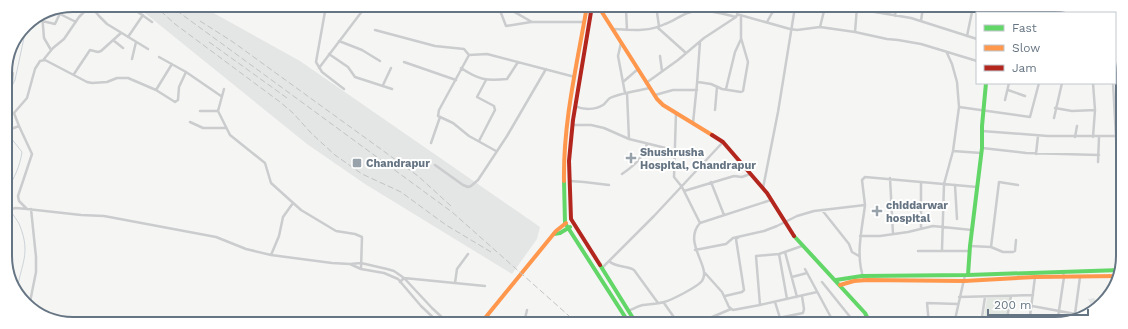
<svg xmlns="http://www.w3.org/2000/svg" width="1128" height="329" font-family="'Work Sans',sans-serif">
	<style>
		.built { fill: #e4e5e5 }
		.green { fill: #e4e8e2 }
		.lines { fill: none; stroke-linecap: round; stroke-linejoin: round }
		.stream { stroke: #ccd3d7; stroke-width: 1 }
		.street { stroke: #cacccd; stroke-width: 2.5 }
		.fast { stroke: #63d668; stroke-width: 4 }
		.slow { stroke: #ff974d; stroke-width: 4 }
		.jam { stroke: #b3261e; stroke-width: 4 }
		.rail { stroke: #c1c3c4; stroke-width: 1; stroke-dasharray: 6 3; stroke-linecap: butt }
		.poi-dot { fill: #98a2ab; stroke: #fff; stroke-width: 1.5 }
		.labels { text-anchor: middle; stroke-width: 4; stroke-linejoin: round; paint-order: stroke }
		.poi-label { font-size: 11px; font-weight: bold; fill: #667583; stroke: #fff; text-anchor: start }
		.rim { fill: none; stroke: #667583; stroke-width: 2 }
	</style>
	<rect width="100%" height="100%" fill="#f5f5f4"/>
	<path class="built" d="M135 5H199L300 61 540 227 537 239 512 274 365 184 307 144Z
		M1094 298 1100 307 1089 312 1087 310 1092 307 1088 299Z"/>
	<path class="green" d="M1010 297 1005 324H983L987 298Z"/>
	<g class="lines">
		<path class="stream" d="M11 88 15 80 25 33 24 28
			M5 126 11 138 22 152C21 159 19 166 16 173 12 182 6 191 7 202 9 212 17 218 20 226 31 254 21 264 17 290"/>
		<path class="street" d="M90 5 99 16 107 24 148 49
			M128 5 152 22
			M326 6 316 62 322 72 344 89
			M354 6 363 10
			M504 6 532 22H584
			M656 6 659 26
			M691 6 694 11
			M715 6V12
			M938 7 951 10
			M857 9 911 18 977 39
			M626 10 627 30
			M995 12 1027 7
			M501 13 506 26 531 22
			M1074 13 1075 9
			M42 14 44 38 51 50
			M60 14 76 22
			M737 15 739 7
			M895 16 896 7
			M42 21 55 24 63 7
			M921 21 923 7
			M767 22 772 13 779 7
			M657 27 686 53
			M820 27 825 7
			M613 29C631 30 649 32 665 24 676 20 684 12 696 11 709 9 724 14 736 17L737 15H740L790 29 797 30 820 27 855 32 887 39 898 40 921 44 977 61
			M375 30 435 46 464 49 469 55
			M855 32 857 7
			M967 36 973 7
			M128 37 143 15
			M113 40 123 48
			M339 41 362 50 380 61
			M621 43 618 56 625 93
			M329 54 348 67 355 77 392 89
			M660 56 662 71
			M159 57 186 72 221 96
			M44 59 53 48 64 39 79 17 91 5
			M132 59 136 42
			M404 62 456 80
			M1115 66H1122
			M319 68 366 6
			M461 68C479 80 486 81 507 79L518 62
			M74 74 90 50 98 52 101 51 121 33
			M623 82 638 69
			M698 82 711 84 722 89 741 92 743 91 748 62 741 38V15
			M646 83 678 60 704 38 736 17
			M1093 83 1095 110 1093 137
			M1113 83 1117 155H1121
			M383 85 391 68
			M224 89 218 111 230 135 265 163 271 183 301 210 336 231 355 234 362 237 361 269
			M726 89 735 52 741 39
			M156 90 172 64
			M1008 90 1025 96
			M627 93 629 139
			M655 95 673 90H697
			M5 99 12 83 13 73
			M1005 100 1009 83
			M575 106C583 110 595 110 603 105 606 103 607 100 610 98 618 94 640 90 650 88
			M959 107 1030 117 1039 83
			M1055 108 1072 111 1095 110
			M715 110 717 87
			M200 111H217
			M676 113 674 177 682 187 700 223
			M1054 118 1062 83
			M190 122 203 128H226
			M693 123 697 84 700 42
			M573 125H591L604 128 629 139 674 150
			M6 131 19 126
			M982 131 1048 136H1121
			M1075 137 1077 126
			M479 141 495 110 494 106 477 97 486 80
			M431 143 440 117
			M982 148 1026 153 1099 155
			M496 151 469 136 453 123 438 116 439 110 469 55 487 54 575 77
			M953 151 981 153
			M1036 154 1038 136
			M1098 162 1099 137
			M435 165 463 185 468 187 471 186 478 180 507 136 546 69
			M622 174C635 165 642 159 647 144
			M890 178 893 234
			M570 181 584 182 609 185
			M711 182 724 215
			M955 185 957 219
			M763 188 778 112 795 7
			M684 191 734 176 742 177 750 174
			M27 209 19 201 18 196 32 154 19 126 14 113 27 98 35 69 40 61 45 60 87 82 92 83 107 82 117 78H128L156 90 175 102 178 100 179 87 186 72
			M6 210 16 208 27 209 81 215 104 216 216 237 246 249 271 255 332 263 350 264 361 263 387 269 394 271 404 278 432 308 448 323
			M822 210 849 244 852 252 859 256
			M921 228V182
			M860 236H880L908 232 933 226 972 230
			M970 246 991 247 999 182 1018 185
			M991 247 1003 252H1013L1015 251 1016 240
			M695 250 726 244 733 238 764 231 777 226 797 216 814 211 865 205 862 180 865 177 977 187
			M942 250 944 184 953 151 959 107 957 82 952 64 947 53
			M918 251H969
			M785 252 797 297
			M779 254 787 299
			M271 255 279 236 283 217 293 203
			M609 261C616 268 626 265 634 270L658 303
			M350 264 361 269 384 273 398 279 421 306 439 323
			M602 268 654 216 723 142
			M805 269 834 323
			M705 273 722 292 729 307 733 310 760 305 817 292
			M792 277 807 273
			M864 280C855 255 862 230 865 205
			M400 282 404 278 485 286
			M822 282 855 323
			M455 283 457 269 468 254
			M725 296 742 292 744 290 736 239 739 237
			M959 297 1033 295
			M775 302 780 318
			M664 303 678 323
			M760 305 756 256 779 254 802 246
			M1032 306 1081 315
			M29 307 36 272V257L31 209
			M628 311C633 309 638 306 643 305 650 304 657 304 664 302 672 300 697 287 702 281 712 267 682 243 700 223L771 200
			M1075 314 1080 277
			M759 322 803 313 804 309 802 296
			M524 323 527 310
			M698 323 731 309
			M929 324 927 303 958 304
			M954 324 965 275
			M981 324 985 297
			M1006 324 1011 296
			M1029 324 1035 277
			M1057 324 1064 277 1063 272"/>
		<path class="fast" d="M564 181 565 223 629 323
			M554 234 560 233 570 227
			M794 236 865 313 870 323
			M600 265 636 323
			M968 275 970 246 982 148V126L986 83
			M836 280 862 276 968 275 1121 270"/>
		<path class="slow" d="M598 6 657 99 663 105 712 135
			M564 181C563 122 577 64 587 6
			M840 285 854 281 867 280 964 281 1035 277 1119 276
			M481 323 556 231 566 223"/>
		<path class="jam" d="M592 6 573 120 569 161 571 219 600 265
			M995 13 996 7
			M712 135 723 142 767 193 794 236"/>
		<path class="rail" d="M154 5 175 24 280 102 293 113 312 134 335 155 362 174 401 192 446 225 491 252
			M169 5 452 212 568 315 575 323
			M200 21 233 42 418 176 451 206
			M209 42 287 98"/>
	</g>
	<g class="poi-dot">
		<path d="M629 152h4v4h4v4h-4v4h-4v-4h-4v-4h4z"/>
		<rect x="352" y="158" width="10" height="10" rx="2"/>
		<path d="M875 205h4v4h4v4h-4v4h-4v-4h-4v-4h4z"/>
	</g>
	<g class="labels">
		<g class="poi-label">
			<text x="640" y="156">Shushrusha<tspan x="640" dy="13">Hospital, Chandrapur</tspan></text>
			<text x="366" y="167">Chandrapur</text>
			<text x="886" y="209">chiddarwar<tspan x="886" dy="13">hospital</tspan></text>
		</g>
	</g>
	<path d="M0 0H1128V329H0ZM73 12H1055A61 61 0 0 1 1116 73V256A61 61 0 0 1 1055 317H73A61 61 0 0 1 12 256V73A61 61 0 0 1 73 12Z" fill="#fff" fill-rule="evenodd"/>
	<path class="rim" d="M73 12H1055A61 61 0 0 1 1116 73V256A61 61 0 0 1 1055 317H73A61 61 0 0 1 12 256V73A61 61 0 0 1 73 12Z"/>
	<rect x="976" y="12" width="140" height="72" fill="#ffffff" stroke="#c2c8cd"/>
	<rect x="984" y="25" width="20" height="6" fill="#63d668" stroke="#c2c8cd"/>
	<text x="1012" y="32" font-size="12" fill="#667583">Fast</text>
	<rect x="984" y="45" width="20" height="6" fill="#ff974d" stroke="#c2c8cd"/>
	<text x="1012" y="52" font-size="12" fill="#667583">Slow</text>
	<rect x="984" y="65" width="20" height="6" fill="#b3261e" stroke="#c2c8cd"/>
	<text x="1012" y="72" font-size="12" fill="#667583">Jam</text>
	<path d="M988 309v6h100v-6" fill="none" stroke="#667583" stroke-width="2"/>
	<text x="994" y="309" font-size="12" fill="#667583" stroke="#ffffff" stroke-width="3" paint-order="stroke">200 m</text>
</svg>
